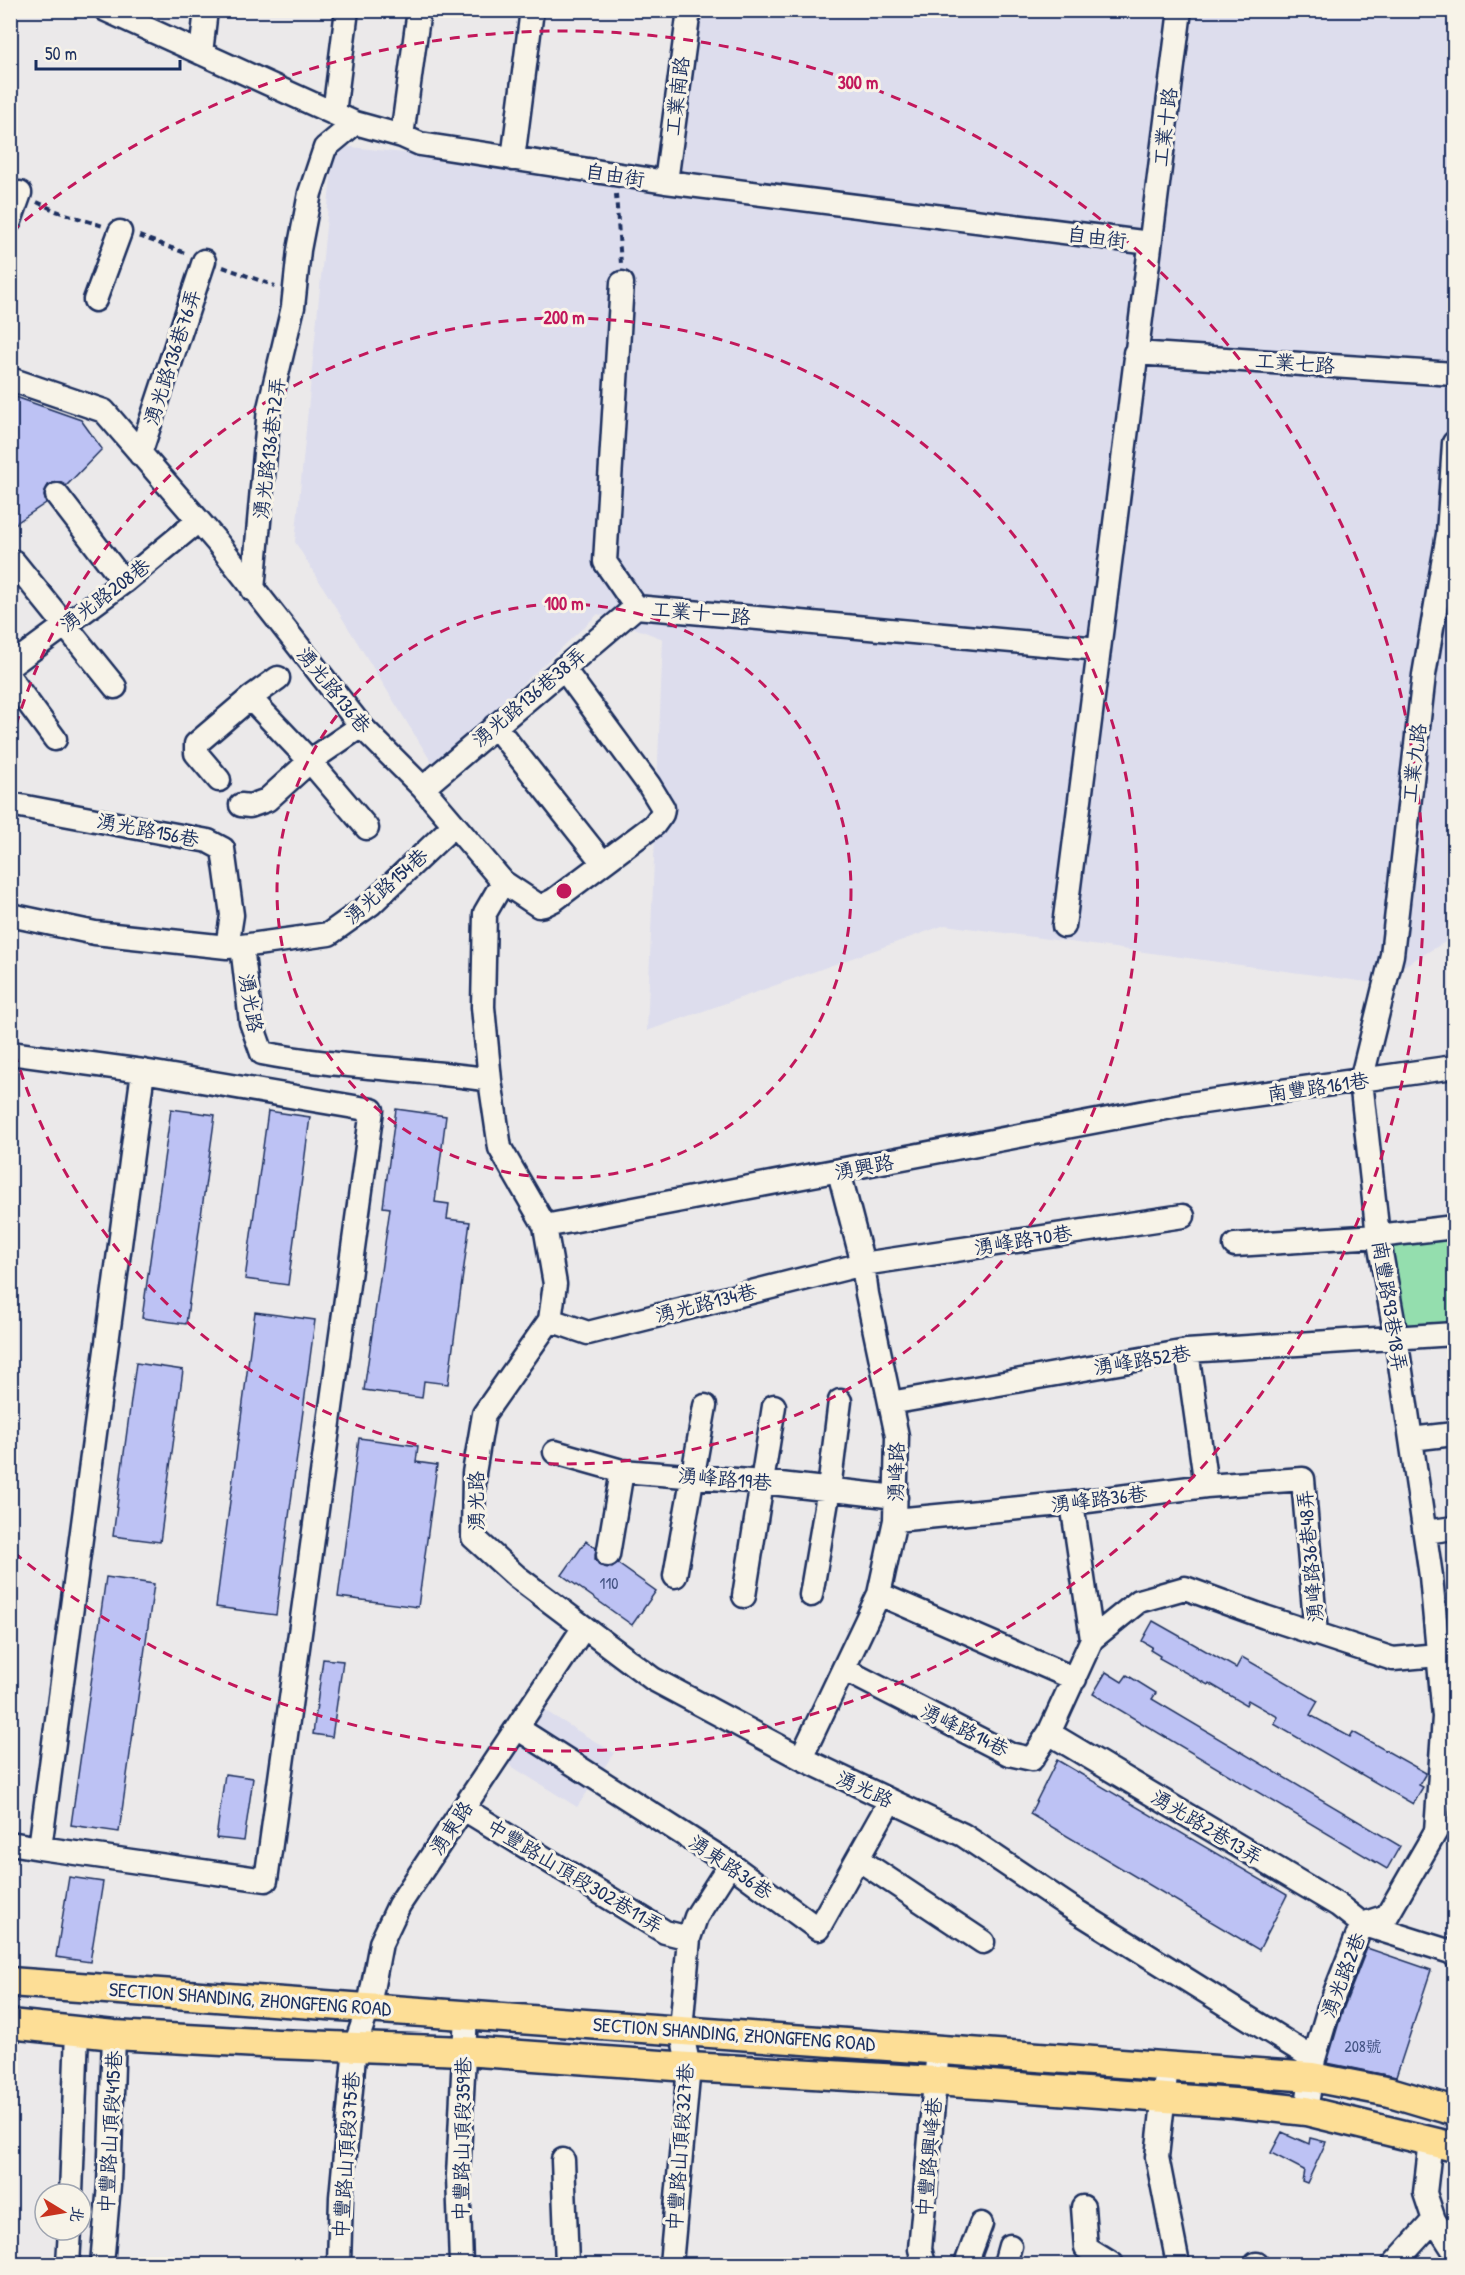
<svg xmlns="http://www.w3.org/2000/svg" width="1465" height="2275" font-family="'Patrick Hand','LXGW WenKai TC',sans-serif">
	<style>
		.built { fill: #dddded }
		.green { fill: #94deae; stroke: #588686; stroke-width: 1.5 }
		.building { fill: #bdc2f4; stroke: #1b2f5e; stroke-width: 1.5 }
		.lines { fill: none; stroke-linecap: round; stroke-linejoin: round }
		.minor-casing { stroke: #1b2f5e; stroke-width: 27 }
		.major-casing { stroke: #1b2f5e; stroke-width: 33 }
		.path { stroke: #1b2f5e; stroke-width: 4; stroke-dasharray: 6 4.5; stroke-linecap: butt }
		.minor { stroke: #f7f3e8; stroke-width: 22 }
		.major { stroke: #fdde96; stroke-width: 28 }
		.ring { fill: none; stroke: #c2185b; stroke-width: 3; stroke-dasharray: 10 8 }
		.labels { text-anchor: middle; stroke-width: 6; stroke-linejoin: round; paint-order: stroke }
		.number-label { font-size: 16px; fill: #445484 }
		.street-label { font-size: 20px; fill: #1b2f5e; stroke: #f7f3e8 }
		.centre { fill: #c2185b; stroke: #f7f3e8; stroke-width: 3 }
		.ring-label { font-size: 18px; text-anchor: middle; font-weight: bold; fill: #c2185b; stroke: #f7f3e8; stroke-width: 6; stroke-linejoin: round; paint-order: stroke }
	</style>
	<rect width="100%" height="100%" fill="#ebe9ea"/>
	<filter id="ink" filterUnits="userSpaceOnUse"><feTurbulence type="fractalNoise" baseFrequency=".0167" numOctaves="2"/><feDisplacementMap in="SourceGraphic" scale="12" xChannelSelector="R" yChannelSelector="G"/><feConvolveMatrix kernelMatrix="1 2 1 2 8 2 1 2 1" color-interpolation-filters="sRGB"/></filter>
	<g filter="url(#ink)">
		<path class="built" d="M693 11H1454V937L1374 983 945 925 647 1031 663 639 598 614 434 766 295 542 334 145 660 182Z
			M539 1707 614 1753 577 1807 503 1761Z"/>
		<path class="green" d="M1454 1235V1323L1403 1326 1390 1242Z"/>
		<path class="building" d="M10 395 81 420 102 449 66 486 56 482 48 485 44 496 46 503 10 527Z
			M171 1109 215 1115 186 1324 142 1318Z
			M396 1109 446 1116 435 1202 449 1204 447 1219 470 1222 448 1384 424 1381 422 1398 364 1390 390 1208 383 1207Z
			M268 1111 310 1117 288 1285 245 1279Z
			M255 1312 315 1320 276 1615 216 1607Z
			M136 1363 183 1370 160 1542 113 1536Z
			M359 1438 418 1446 416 1462 437 1465 418 1607 338 1597Z
			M586 1541 596 1548 595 1559 600 1566 612 1568 618 1564 656 1591 632 1625 562 1575Z
			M106 1577 154 1584 119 1832 71 1825Z
			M1153 1621 1236 1668 1242 1657 1318 1701 1310 1715 1350 1737 1353 1732 1426 1773 1419 1785 1423 1787 1413 1804 1274 1724 1278 1717 1248 1700 1246 1705 1209 1683 1208 1685 1159 1658 1160 1656 1150 1650 1152 1647 1142 1641Z
			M323 1659 343 1661 332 1737 313 1734Z
			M1106 1672 1122 1682 1127 1675 1156 1693 1152 1699 1400 1846 1387 1869 1093 1694Z
			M1057 1760 1287 1895 1259 1950 1030 1814Z
			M225 1774 253 1778 244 1841 216 1838Z
			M69 1877 103 1882 90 1962 56 1957Z
			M1367 1948 1431 1970 1396 2077 1327 2063 1342 2012Z
			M1282 2132 1309 2144 1310 2138 1326 2142 1307 2183 1302 2181 1304 2170 1271 2153Z"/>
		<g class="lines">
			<g class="minor-casing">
				<path id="minor" d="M106 10 355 123 402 136 420 144 666 182 1150 243
					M201 53 206 10
					M334 113 347 10
					M402 136 419 10
					M513 159 532 10
					M666 182 689 10
					M10 221 20 193
					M622 283 605 562 636 607 1099 649
					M95 300 120 232
					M1135 353 1454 374
					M10 379 104 411 217 542 361 726 423 788 503 882 485 913 483 1007 490 1080
					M140 454 204 261
					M57 495 124 582
					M14 562 115 687
					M253 590 269 408 293 307 299 250 310 193 325 148 355 123
					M10 666 124 582 198 521
					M10 678 55 739
					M250 698 310 761 367 828
					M495 726 603 863
					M219 780 196 753V744L250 698 278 678
					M423 788 636 607
					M10 804 208 841 223 849 232 915 227 947
					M241 805 250 806 267 800 310 761 361 726
					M503 882 539 906 544 905 554 900 654 825 662 814 663 808 649 785 563 668
					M10 915 95 933 227 947 242 946 251 1022 262 1053C337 1068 414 1068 490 1080L500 1148 545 1226 555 1284 550 1320 484 1414 474 1473 473 1537 516 1576 653 1679 801 1758 963 1835 1070 1907 1314 2059
					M1064 926 1180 10
					M242 946 329 934 371 904 454 825
					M10 1053 143 1071 40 1848 10 1843
					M545 1226 1182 1105 1454 1067
					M1235 1245 1378 1236 1454 1227
					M550 1320 588 1333 863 1264 1183 1216
					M1187 1351 1206 1486
					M890 1403 1187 1351 1454 1334
					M1411 1439 1454 1434
					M555 1452 622 1471 762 1482 896 1497
					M1072 1503 1092 1639
					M895 1520 1072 1503 1206 1486 1303 1479 1316 1634
					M1425 1532 1454 1528
					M608 1555 622 1471
					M675 1576 705 1406
					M879 1594 1075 1679
					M811 1595 829 1489 840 1401
					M744 1596 774 1406
					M845 1670 1009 1754 1032 1759 1049 1733 1092 1639 1139 1601 1185 1588 1265 1617 1393 1659 1438 1655
					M517 1728 730 1864 818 1929 890 1801
					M1049 1733 1338 1905 1362 1924 1454 1953V1955
					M801 1758 879 1594 895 1520 897 1436 867 1294 863 1264 839 1172
					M464 1809 665 1932 689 1938
					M40 1848 266 1880 372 1110 143 1071
					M858 1859 983 1942
					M1167 2066 1157 2157 1178 2264
					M1306 2111 1314 2059 1329 2008 1362 1924 1387 1916 1436 1831 1444 1717 1431 1576 1396 1337 1378 1236 1361 1081 1392 955 1424 675 1448 534 1454 443
					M1431 2140 1425 2193 1434 2220 1454 2251
					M563 2160 567 2264
					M71 2194 77 2031
					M1083 2207 1086 2248 1112 2264
					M68 2264 70 2230
					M102 2264 109 2185 114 2035
					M339 2264 341 2197 355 2046 369 2006 381 1943 399 1905 584 1627
					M461 2264 458 2176 466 2014
					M671 2264 689 2067 681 2030 689 1938 696 1917 730 1864
					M924 2264 920 2249 938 2049
					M966 2264 981 2224
					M1005 2264 1010 2246
					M1256 2264H1257
					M1394 2264 1434 2220"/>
			</g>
			<g class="major-casing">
				<path id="major" d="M10 1982 1312 2077 1390 2092 1454 2111
					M10 2024 114 2035 277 2044 464 2051 689 2067 936 2081 1234 2103 1306 2111 1454 2147"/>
			</g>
			<path class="path" d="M616 194 621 264
				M37 202 56 211 103 226
				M139 236 188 254
				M223 267 275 286"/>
			<use href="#minor" class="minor"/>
			<use href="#major" class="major"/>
		</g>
	</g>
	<g class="ring">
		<circle cx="564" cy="891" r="287"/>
		<path d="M11 743A573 573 0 1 1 11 1039"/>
		<path d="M11 232A860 860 0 1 1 11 1550"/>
	</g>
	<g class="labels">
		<g class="number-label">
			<text x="609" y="1589">110</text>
			<text x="1363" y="2052">208號</text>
		</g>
		<g class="street-label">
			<text transform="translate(677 96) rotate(-83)" y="7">工業南路</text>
			<text transform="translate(1165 127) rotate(-83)" y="7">工業十路</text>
			<text transform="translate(615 175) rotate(9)" y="7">自由街</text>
			<text transform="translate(1097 237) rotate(7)" y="7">自由街</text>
			<text transform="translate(172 357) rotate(-72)" y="7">湧光路136巷76弄</text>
			<text transform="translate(1295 363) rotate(4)" y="7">工業七路</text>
			<text transform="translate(269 448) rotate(-83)" y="7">湧光路136巷72弄</text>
			<text transform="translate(105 595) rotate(-37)" y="7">湧光路208巷</text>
			<text transform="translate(701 613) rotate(5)" y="7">工業十一路</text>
			<text transform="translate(334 690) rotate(51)" y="7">湧光路136巷</text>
			<text transform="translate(529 697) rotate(-40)" y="7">湧光路136巷38弄</text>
			<text transform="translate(1414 763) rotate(-83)" y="7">工業九路</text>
			<text transform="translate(148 830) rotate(11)" y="7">湧光路156巷</text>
			<text transform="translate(386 886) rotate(-41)" y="7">湧光路154巷</text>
			<text transform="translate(251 1003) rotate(80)" y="7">湧光路</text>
			<text transform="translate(1318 1087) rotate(-8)" y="7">南豐路161巷</text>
			<text transform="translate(864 1167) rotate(-11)" y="7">湧興路</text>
			<text transform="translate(1023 1240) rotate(-9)" y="7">湧峰路70巷</text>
			<text transform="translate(706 1303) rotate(-14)" y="7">湧光路134巷</text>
			<text transform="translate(1390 1306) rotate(81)" y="7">南豐路93巷18弄</text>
			<text transform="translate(1142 1360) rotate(-9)" y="7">湧峰路52巷</text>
			<text transform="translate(896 1472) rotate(-89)" y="7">湧峰路</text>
			<text transform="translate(725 1479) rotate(5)" y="7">湧峰路19巷</text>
			<text transform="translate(1099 1499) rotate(-7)" y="7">湧峰路36巷</text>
			<text transform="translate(476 1501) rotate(-90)" y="7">湧光路</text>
			<text transform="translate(1310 1556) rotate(-95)" y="7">湧峰路36巷48弄</text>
			<text transform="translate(965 1730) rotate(26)" y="7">湧峰路14巷</text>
			<text transform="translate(865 1789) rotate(25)" y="7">湧光路</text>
			<text transform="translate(1207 1827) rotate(31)" y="7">湧光路2巷13弄</text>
			<text transform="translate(451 1828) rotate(-56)" y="7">湧東路</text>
			<text transform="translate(731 1867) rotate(35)" y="7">湧東路36巷</text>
			<text transform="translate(575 1876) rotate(31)" y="7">中豐路山頂段302巷11弄</text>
			<text transform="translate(1343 1975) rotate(-69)" y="7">湧光路2巷</text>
			<text transform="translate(250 1999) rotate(4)" y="7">SECTION SHANDING, ZHONGFENG ROAD</text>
			<text transform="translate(734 2034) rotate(4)" y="7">SECTION SHANDING, ZHONGFENG ROAD</text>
			<text transform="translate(110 2132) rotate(-87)" y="7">中豐路山頂段415巷</text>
			<text transform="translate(462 2139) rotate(-89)" y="7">中豐路山頂段359巷</text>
			<text transform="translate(680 2147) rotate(-86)" y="7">中豐路山頂段327巷</text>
			<text transform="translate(346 2155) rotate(-86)" y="7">中豐路山頂段375巷</text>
			<text transform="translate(929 2157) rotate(-85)" y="7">中豐路興峰巷</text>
		</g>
	</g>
	<circle cx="564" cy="891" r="9" class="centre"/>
	<g class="ring-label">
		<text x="858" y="89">300 m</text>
		<text x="564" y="324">200 m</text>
		<text x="564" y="610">100 m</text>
	</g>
	<rect width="1465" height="2275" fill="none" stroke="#f7f3e8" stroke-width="36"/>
	<rect x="18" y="18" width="1429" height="2239" fill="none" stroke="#1b2f5e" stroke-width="2" filter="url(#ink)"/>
	<g transform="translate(63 2212) rotate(101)"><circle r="28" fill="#f7f3e8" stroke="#9fa5b1" stroke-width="1.5"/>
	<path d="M0-4.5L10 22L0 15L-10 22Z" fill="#c8321e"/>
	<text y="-9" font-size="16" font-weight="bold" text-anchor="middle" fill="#1b2f5e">北</text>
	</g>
	<path d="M36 60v9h144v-9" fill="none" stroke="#1b2f5e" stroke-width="3"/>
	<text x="45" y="60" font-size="18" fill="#1b2f5e" stroke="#f7f3e8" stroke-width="4.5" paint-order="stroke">50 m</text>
</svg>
